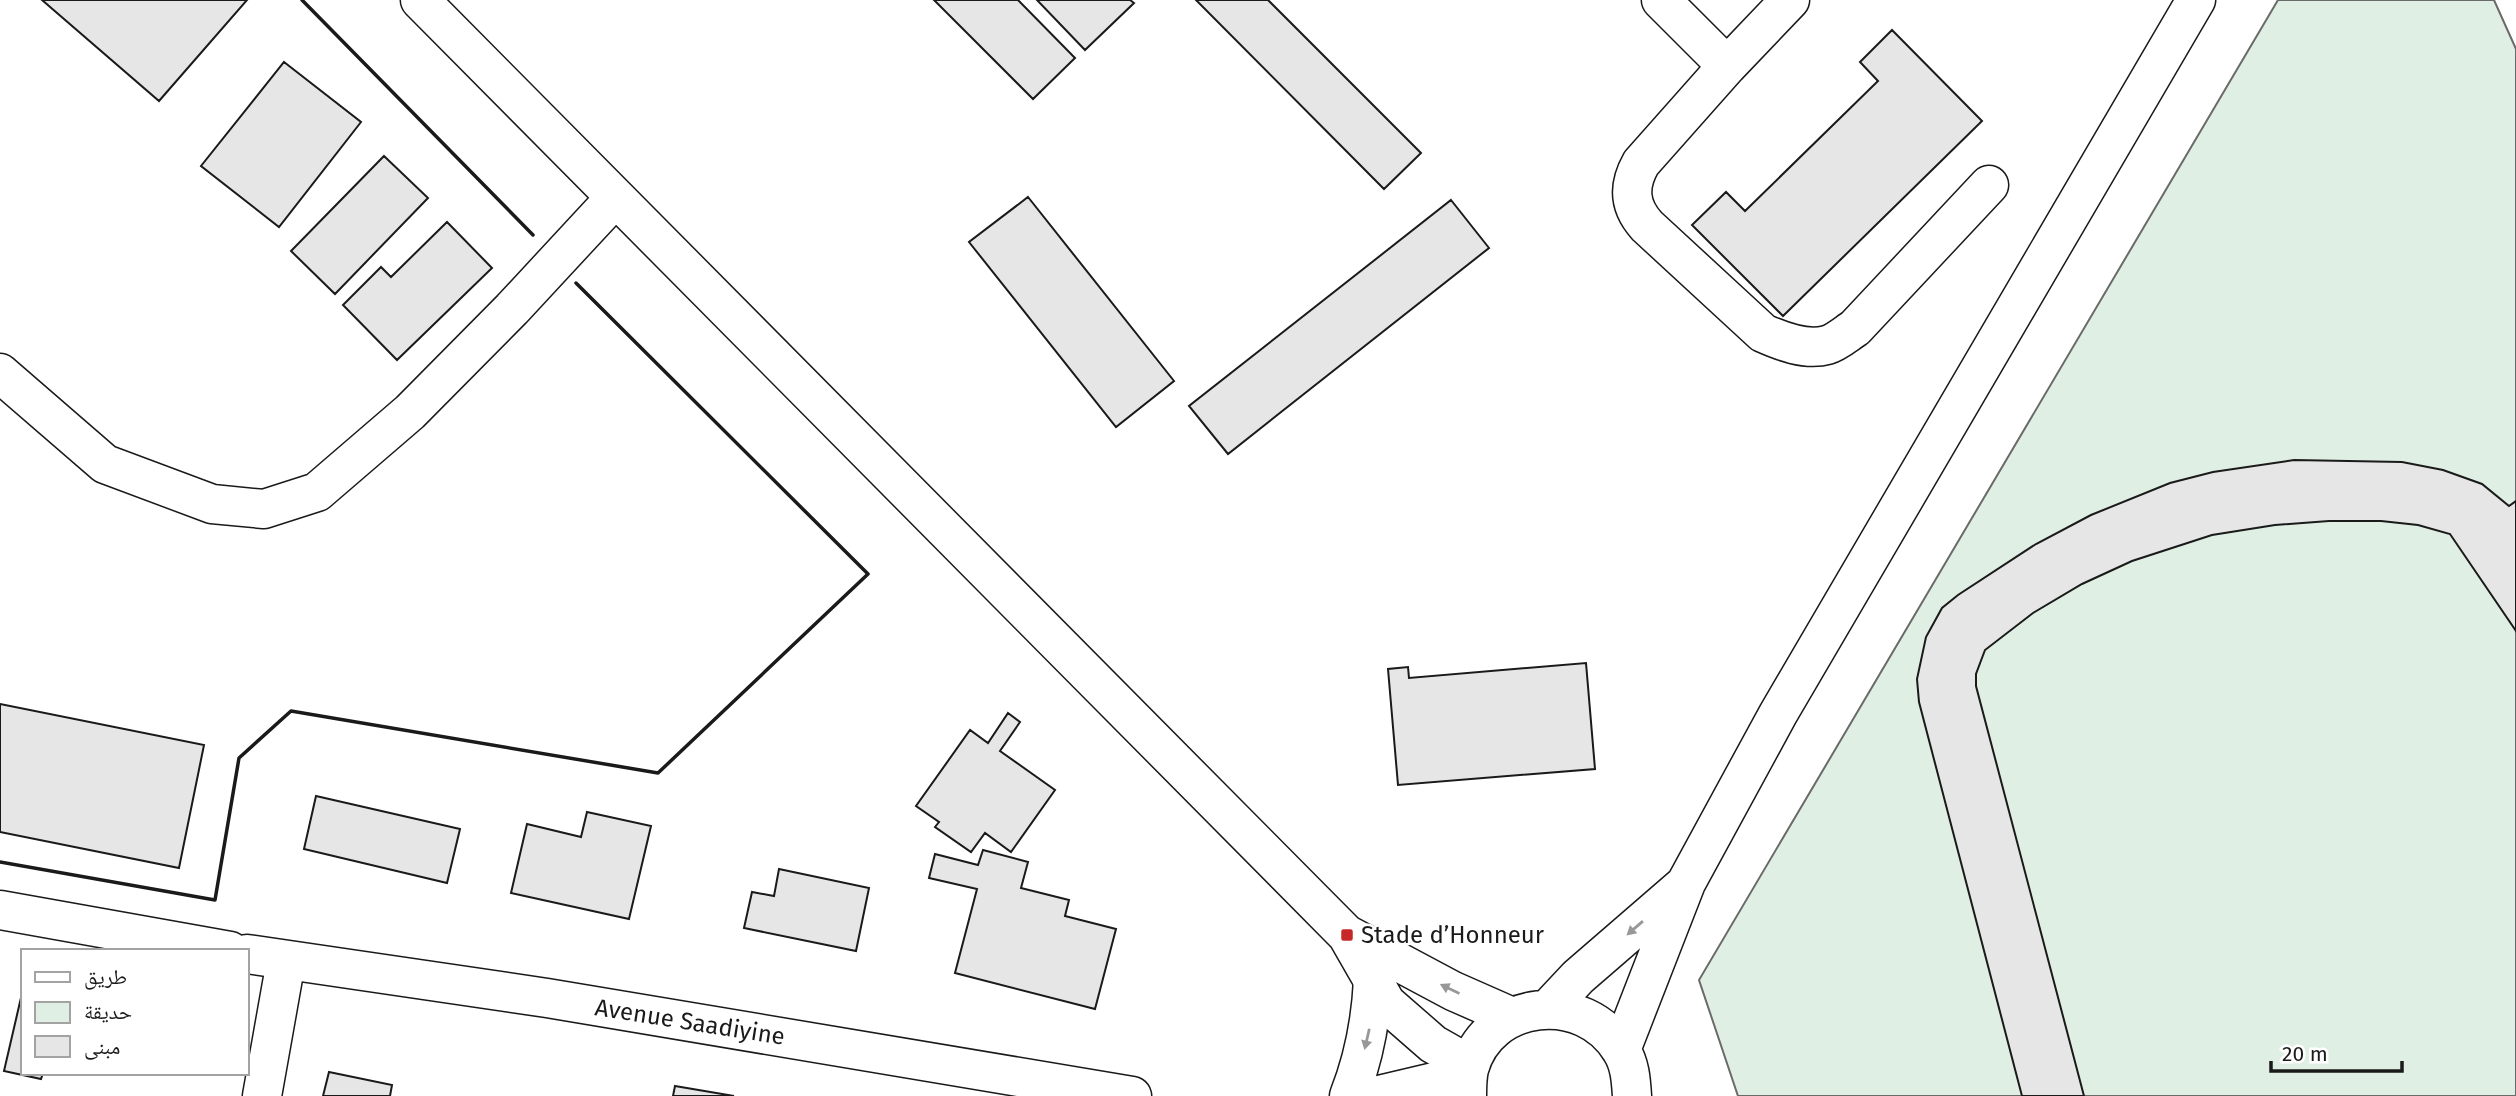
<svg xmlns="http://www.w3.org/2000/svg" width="2516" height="1096" font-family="'Fira Sans','Noto Naskh Arabic',sans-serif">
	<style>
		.green { fill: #e0efe3; stroke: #6a6a6a; stroke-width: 2 }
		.building { fill: #e6e6e6; stroke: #1a1a1a; stroke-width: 2 }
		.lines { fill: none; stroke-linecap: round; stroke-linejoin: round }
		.minor-casing { stroke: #1a1a1a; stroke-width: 41 }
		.major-casing { stroke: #1a1a1a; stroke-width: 41 }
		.minor { stroke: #fff; stroke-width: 38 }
		.major { stroke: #fff; stroke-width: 38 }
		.wall { stroke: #1a1a1a; stroke-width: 3.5 }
		.oneway { fill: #989898 }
		.poi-dot { fill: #c62828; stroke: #fff; stroke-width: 2.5 }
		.labels { text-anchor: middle; stroke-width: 5; stroke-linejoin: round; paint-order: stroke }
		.poi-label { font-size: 24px; fill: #1a1a1a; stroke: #fff; text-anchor: start }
		.street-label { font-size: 24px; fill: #1a1a1a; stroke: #fff }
	</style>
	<rect width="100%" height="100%" fill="#fff"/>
	<path class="green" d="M2278 0H2494L2516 49V1096H1738L1699 980Z"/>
	<path class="building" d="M42 0H247L159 101Z
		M934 0H1018L1075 58 1033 99Z
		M1037 0H1130L1134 3 1085 50Z
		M1196 0H1268L1421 153 1384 189Z
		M1892 30 1982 121 1783 316 1692 225 1726 192 1745 211 1878 81 1860 62Z
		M284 62 361 122 279 227 201 166Z
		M384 156 428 198 335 294 291 251Z
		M1028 197 1174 381 1116 427 969 242Z
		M1451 200 1489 248 1228 454 1189 406Z
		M447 222 492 268 397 360 343 305 381 267 391 277Z
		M2294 460 2402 462 2443 470 2482 484 2509 506 2516 501V631L2450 534 2418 525 2381 521H2329L2275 525 2212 535 2132 561 2082 584 2033 613 1985 650 1976 674V686L2084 1096H2022L1919 702 1917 679 1926 637 1942 608 1958 595 2036 544 2091 515 2170 483 2213 472Z
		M1586 663 1595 769 1398 785 1388 669 1408 667 1409 678Z
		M0 704 204 745 179 868 0 832Z
		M1008 713 1020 722 1000 751 1055 790 1011 852 985 833 971 852 935 827 939 822 916 806 970 730 988 743Z
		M316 796 460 829 447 883 304 849Z
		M587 812 651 826 629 919 511 893 527 824 581 837Z
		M983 850 1028 862 1021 888 1069 900 1065 916 1116 929 1095 1009 955 973 977 889 929 878 935 854 978 865Z
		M779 869 869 888 856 951 744 928 752 892 774 896Z
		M23 989V1073H43L41 1079 4 1071Z
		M329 1072 392 1085 390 1096H323Z
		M675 1086 734 1096H673Z"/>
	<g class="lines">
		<g class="minor-casing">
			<path id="minor" d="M420 0 1347 935 1386 1003 1433 1044 1470 1065
				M1661 0 1727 66
				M1790 0 1727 66 1641 163C1628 186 1629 206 1647 226L1763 333C1781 341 1806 351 1827 345 1837 342 1847 333 1855 328L1989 185
				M0 373 105 464 212 504 264 509 317 492 410 412 512 309 615 198
				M1348 935 1453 991 1512 1017
				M262 1096 286 961"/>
		</g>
		<g class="major-casing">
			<path id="major" d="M0 910 230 951
				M247 954 547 998 1132 1096
				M1548 1009 1578 977 1682 887
				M1621 1050 1686 883 1778 714 2196 0
				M1349 1096C1364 1058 1371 1021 1373 980
				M1375 1096 1468 1074
				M1467 1096C1467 1087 1467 1078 1469 1069 1488 999 1584 989 1621 1050 1630 1064 1631 1080 1632 1096"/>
		</g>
		<use href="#minor" class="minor"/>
		<use href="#major" class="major"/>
		<path class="wall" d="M302 0 533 235
			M0 862 215 900 239 758 291 711 658 773 868 574 576 283"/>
	</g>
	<defs><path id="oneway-solid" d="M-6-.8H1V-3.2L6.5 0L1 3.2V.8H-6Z" transform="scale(1.75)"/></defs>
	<g class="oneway">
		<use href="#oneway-solid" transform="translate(1635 928) rotate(139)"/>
		<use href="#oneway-solid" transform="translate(1450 989) rotate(-154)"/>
		<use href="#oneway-solid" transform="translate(1367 1039) rotate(103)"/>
	</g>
	<rect class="poi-dot" x="1340" y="928" width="14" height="14" rx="3.5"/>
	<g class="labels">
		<g class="poi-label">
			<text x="1361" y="943">Stade d’Honneur</text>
		</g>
		<g class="street-label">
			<text transform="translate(690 1022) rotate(9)" y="8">Avenue Saadiyine</text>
		</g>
	</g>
	<rect x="21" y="949" width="228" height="126" fill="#ffffff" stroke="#a3a3a3" stroke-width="2"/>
	<rect x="35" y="972" width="35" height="10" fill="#ffffff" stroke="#a3a3a3" stroke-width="2"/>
	<text x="84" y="984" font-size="21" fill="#1a1a1a">طريق</text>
	<rect x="35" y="1002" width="35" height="21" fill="#e0efe3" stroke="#a3a3a3" stroke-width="2"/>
	<text x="84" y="1019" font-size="21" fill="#1a1a1a">حديقة</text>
	<rect x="35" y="1036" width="35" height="21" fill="#e6e6e6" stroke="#a3a3a3" stroke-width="2"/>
	<text x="84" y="1054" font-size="21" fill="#1a1a1a">مبنى</text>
	<path d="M2271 1061v10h131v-10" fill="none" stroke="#1a1a1a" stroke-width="3.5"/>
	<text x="2282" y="1061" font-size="21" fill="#1a1a1a" stroke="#ffffff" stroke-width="5" paint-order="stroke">20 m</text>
</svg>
